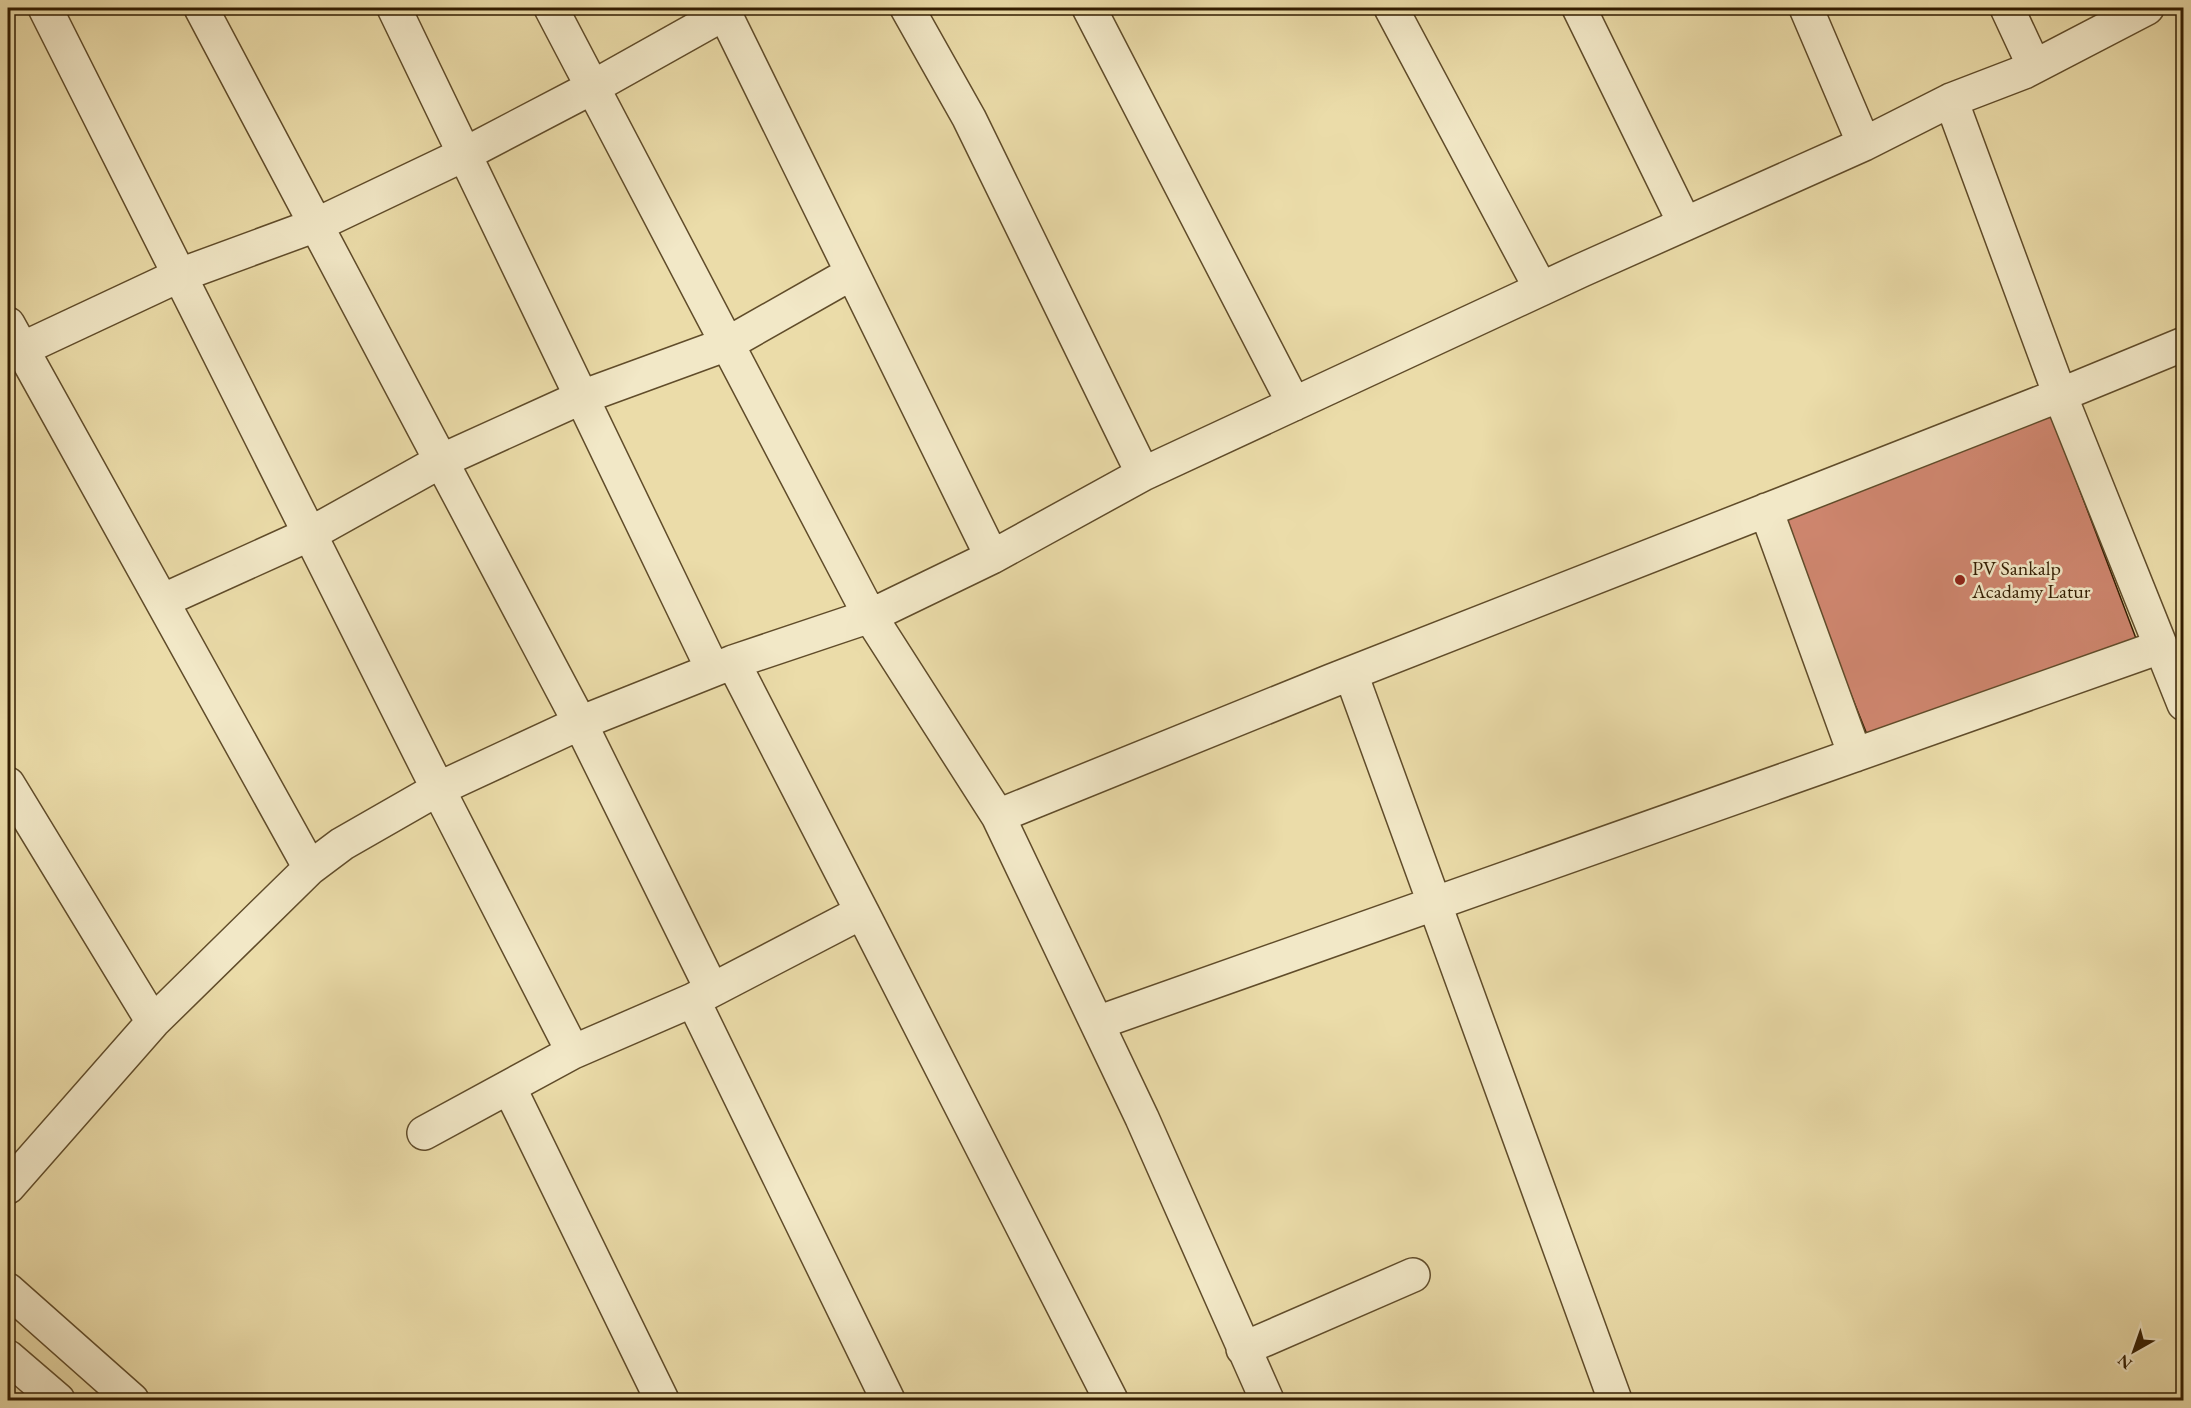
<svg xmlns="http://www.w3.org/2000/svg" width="2191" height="1408" font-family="'EB Garamond',serif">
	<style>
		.building { fill: #cf866f; stroke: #321c00; stroke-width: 1.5 }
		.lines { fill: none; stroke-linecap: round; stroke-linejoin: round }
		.minor-casing { stroke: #604c2a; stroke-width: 36 }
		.tertiary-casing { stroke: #604c2a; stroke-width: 36 }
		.minor { stroke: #f2e8c7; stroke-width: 33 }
		.tertiary { stroke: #f2e8c7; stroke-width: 33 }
		.poi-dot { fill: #8f2418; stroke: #f2e8c7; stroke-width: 2 }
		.labels { text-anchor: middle; stroke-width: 5; stroke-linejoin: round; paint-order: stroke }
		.poi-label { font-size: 20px; fill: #321c00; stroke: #f2e8c7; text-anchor: start }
	</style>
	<rect width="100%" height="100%" fill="#ebdca9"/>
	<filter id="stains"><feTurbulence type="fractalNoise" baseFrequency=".00333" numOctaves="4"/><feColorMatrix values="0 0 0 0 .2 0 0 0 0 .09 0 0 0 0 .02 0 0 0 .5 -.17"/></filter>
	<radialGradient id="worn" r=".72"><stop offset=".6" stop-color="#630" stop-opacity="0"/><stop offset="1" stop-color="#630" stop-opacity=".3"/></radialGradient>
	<path class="building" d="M2051 414 2137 641 1868 737 1781 520Z"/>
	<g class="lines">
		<g class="minor-casing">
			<path id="minor" d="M45 8 438 789 573 1052
				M201 8 580 723 712 990
				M394 8 713 670
				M551 8 870 616 998 816 1142 1118 1267 1400
				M722 8 992 557
				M907 8 969 118 1143 474
				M1089 8 1294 404
				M1391 8 1541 289
				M1579 8 1685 224
				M1806 8 1864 144
				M2007 8 2034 66
				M1951 100 2060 395 2184 704
				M8 324 310 868
				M22 349 180 275 316 225 465 154 593 87 725 13
				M1766 510 1855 755
				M162 601 310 534 441 461 582 397 727 344 852 273
				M733 662 862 912
				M1351 674 1615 1400
				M8 784 153 1022
				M998 816 1331 681 2060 395 2184 344
				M1097 1023 2160 647
				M509 1087 662 1400
				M424 1133 573 1052 693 1000
				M8 1187 153 1022 310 868 342 844 438 789 580 723 733 662 870 616 992 557 1143 474 1582 270 1864 144 1951 100 2024 72 2147 8
				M8 1290 132 1400
				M1243 1349 1413 1275
				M888 1400 693 1000 862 912 1111 1400"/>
		</g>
		<g class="tertiary-casing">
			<path id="tertiary" d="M8 1357 58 1400"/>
		</g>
		<use href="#minor" class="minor"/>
		<use href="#tertiary" class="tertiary"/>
	</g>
	<circle class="poi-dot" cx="1960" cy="580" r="6"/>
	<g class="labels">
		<g class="poi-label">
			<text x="1972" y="575">PV Sankalp<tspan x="1972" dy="23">Acadamy Latur</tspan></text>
		</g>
	</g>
	<rect width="2191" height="1408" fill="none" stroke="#ebdca9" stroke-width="30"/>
	<rect x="9" y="9" width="2173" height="1390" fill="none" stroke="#321c00" stroke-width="3"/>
	<rect x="15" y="15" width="2161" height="1378" fill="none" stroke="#321c00" stroke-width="1.5"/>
	<g transform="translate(2134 1351) rotate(220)" stroke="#f2e8c7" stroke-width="4.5" paint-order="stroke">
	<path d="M0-4.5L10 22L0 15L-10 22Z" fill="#321c00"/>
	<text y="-9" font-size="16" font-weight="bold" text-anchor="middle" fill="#321c00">N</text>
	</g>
	<rect width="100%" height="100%" filter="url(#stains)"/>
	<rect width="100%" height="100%" fill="url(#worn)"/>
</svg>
